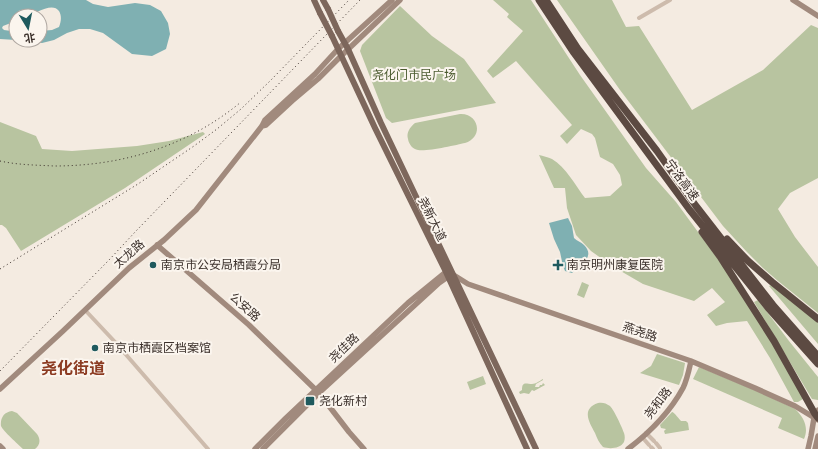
<svg xmlns="http://www.w3.org/2000/svg" width="818" height="449" font-family="'PT Sans Narrow','Noto Sans SC',sans-serif">
	<style>
		.green { fill: #b8c4a0 }
		.water { fill: #7fb0b2 }
		.lines { fill: none; stroke-linecap: round; stroke-linejoin: round }
		.street { stroke: #cdbbac; stroke-width: 4 }
		.secondary { stroke: #a18a7d; stroke-width: 5.5 }
		.primary { stroke: #7d675c; stroke-width: 6 }
		.highway { stroke: #5c4a42; stroke-width: 7 }
		.rail { stroke: #3b302b; stroke-width: 1; stroke-dasharray: 1 3; stroke-linecap: butt }
		.primary-bridge { stroke: #7d675c; stroke-width: 6 }
		.poi-dot { fill: #1f5a5e; stroke: #fbf5ee; stroke-width: 1.5 }
		.labels { text-anchor: middle; stroke-width: 4; stroke-linejoin: round; paint-order: stroke }
		.park-label { font-size: 12px; fill: #4a5a2e; stroke: #fbf5ee }
		.street-label { font-size: 12px; fill: #3b302b; stroke: #fbf5ee }
		.poi-label { font-size: 12px; fill: #3b302b; stroke: #fbf5ee; text-anchor: start }
		.district-label { font-size: 16px; font-weight: bold; fill: #8c3b22; stroke: #fbf5ee }
	</style>
	<rect width="100%" height="100%" fill="#f4ebe1"/>
	<path class="green" d="M493 0H531L580 75 646 168 676 202 723 266 760 322 802 396 803 399 798 402H794L770 358 747 321 727 323 716 326 707 315 725 302 712 288 694 301 643 284 612 266 591 251 576 235 567 208 565 188H554L539 155C543 156 548 157 552 159 566 167 575 185 585 198L610 196 622 185 620 175 613 164 600 157 595 138 592 134 581 129 567 144 560 136 572 125 516 61 493 78 487 71 523 31 507 17 509 14Z
		M557 0H612L626 27 639 26 692 110 763 70 811 25 818 28V178L790 193 778 209 795 237 818 267V313L778 281 763 268 746 251 723 226 620 90Z
		M400 6 432 36 464 59 496 103 392 123 386 118 360 51 362 45Z
		M460 114C479 113 484 137 465 143 456 145 426 152 418 150 413 149 409 145 408 139 406 133 410 127 415 123Z
		M0 122 36 136 42 149 72 151 137 146 169 141 203 132 205 134 125 188 21 251 6 228 2 225H0Z
		M582 282 589 285 584 298 577 295Z
		M773 284 818 321V344L769 286Z
		M758 300 789 341 818 377V400L812 399 754 302Z
		M657 354 685 363 683 375 679 385 640 373 651 366Z
		M699 367C723 377 746 386 770 397 777 401 788 405 795 409 804 417 809 428 804 439L778 428 782 418 693 379Z
		M483 376 486 384 470 390 467 382Z
		M543 379V380L536 384 535 387H539L540 385H542L543 383 545 385 534 391 532 390 529 394 524 393 520 394 519 392 522 390C522 381 526 384 532 384 536 384 539 381 543 379Z
		M598 403C602 402 606 403 610 406 614 410 622 427 624 433 625 436 625 439 624 442 620 449 609 449 603 447 599 443 597 438 595 433 589 422 581 409 598 403Z
		M12 411 17 413 37 434C41 440 40 445 35 449H23C18 444 3 431 1 426 0 418 4 412 12 411Z
		M672 412C674 412 680 420 681 421H686L688 423 689 430 665 434 664 431 666 429 661 428 660 425Z"/>
	<path class="water" d="M0 0H86L93 4 108 7 135 3 150 5 161 11 168 23 170 34 166 49 152 56 132 54 103 33 90 29H79L67 33 54 40 42 43 17 40H40V31L52 30 59 27C61 22 62 16 59 11 52 1 34 15 26 16 23 16 19 16 16 16V21L3 26 2 28 4 30 11 31 16 30V40L0 39Z
		M568 218 572 226 574 238C577 241 581 242 584 245 596 257 580 265 572 273L565 271 563 266 560 252 554 239 549 223Z"/>
	<g class="lines">
		<path class="street" d="M639 18 670 0
			M85 310 115 342 208 449
			M646 433 654 441
			M642 437 649 445
			M656 443 660 448
			M651 447 653 449"/>
		<path class="secondary" d="M793 0 818 16
			M262 126 266 125 292 101 318 79 341 56 400 0
			M157 245 249 325 319 393 349 432 364 449
			M0 389 63 331 129 268 164 240 196 210 262 126 265 120 315 74 338 49 392 0
			M0 446 3 449
			M255 449 286 418 408 303 446 272 452 274 468 284 691 361 755 388 795 406 818 420
			M263 449 321 391 439 283 452 274
			M628 449C649 433 670 412 683 388 687 380 689 370 691 361
			M808 449 811 436 814 418 818 410
			M815 449 818 436"/>
		<path class="primary" d="M314 0 320 13
			M323 0 328 9
			M338 31 348 49 381 123 536 449
			M332 36 375 128 446 272 527 449"/>
		<path class="highway" d="M539 0 574 53 689 209 769 309 818 364
			M546 0 578 49 657 151 696 206 773 305 818 356
			M702 232 721 258 774 341 815 414 818 418
			M727 239 748 261 772 282 818 319"/>
		<path class="rail" d="M0 161C18 165 36 165 54 166 123 166 188 146 241 102
			M0 269 138 184 194 146 217 129 241 109 270 81 349 0
			M0 371 109 260 136 231 360 0"/>
		<path class="primary-bridge" d="M328 9 338 31
			M320 13 332 36"/>
	</g>
	<g class="poi-dot">
		<circle cx="153" cy="265" r="4"/>
		<path d="M556 259h4v4h4v4h-4v4h-4v-4h-4v-4h4z"/>
		<circle cx="95" cy="348" r="4"/>
		<rect x="305" y="396" width="10" height="10" rx="2"/>
	</g>
	<g class="labels">
		<g class="park-label">
			<text x="414" y="79">尧化门市民广场</text>
		</g>
		<g class="street-label">
			<text transform="translate(682 180) rotate(54)" y="4">宁洛高速</text>
			<text transform="translate(432 219) rotate(64)" y="4">尧新大道</text>
			<text transform="translate(129 254) rotate(-41)" y="4">太龙路</text>
			<text transform="translate(245 307) rotate(42)" y="4">公安路</text>
			<text transform="translate(640 332) rotate(19)" y="4">燕尧路</text>
			<text transform="translate(344 348) rotate(-43)" y="4">尧佳路</text>
			<text transform="translate(658 403) rotate(-52)" y="4">尧和路</text>
		</g>
		<g class="poi-label">
			<text x="161" y="269">南京市公安局栖霞分局</text>
			<text x="567" y="269">南京明州康复医院</text>
			<text x="103" y="352">南京市栖霞区档案馆</text>
			<text x="319" y="405">尧化新村</text>
		</g>
		<g class="district-label">
			<text x="73" y="374">尧化街道</text>
		</g>
	</g>
	<g transform="translate(28 28) rotate(170)"><circle r="19" fill="#fbf5ee" stroke="#aea6a0"/>
	<path d="M0-3L7 15L0 10L-7 15Z" fill="#1f5a5e"/>
	<text y="-6" font-size="11" font-weight="bold" text-anchor="middle" fill="#3b302b">北</text>
	</g>
</svg>
